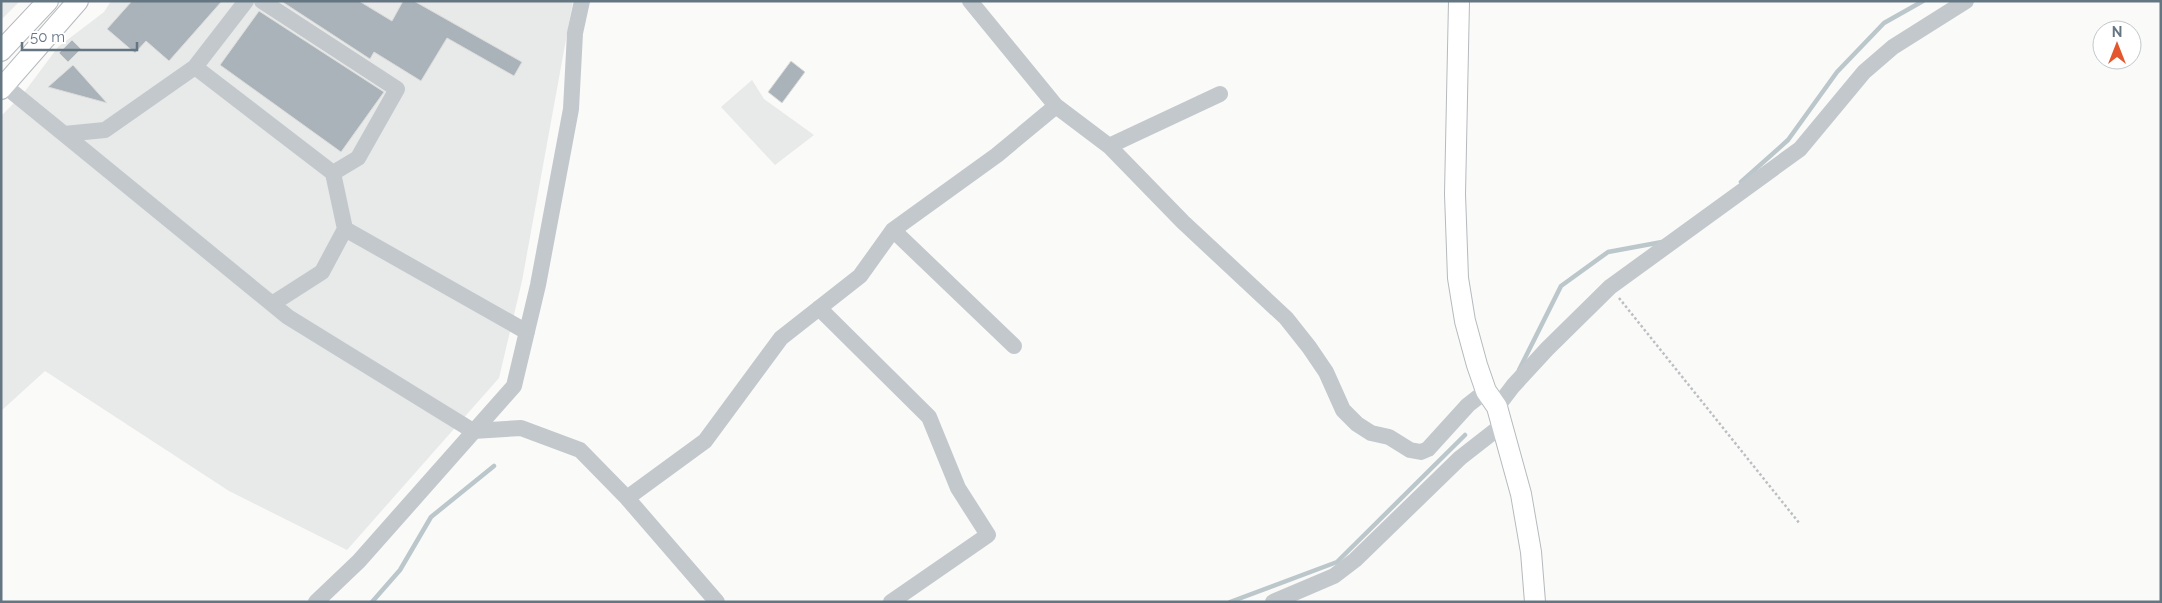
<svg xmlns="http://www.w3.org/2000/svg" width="2162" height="603" font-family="Raleway,sans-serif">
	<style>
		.built { fill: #e8e9e9 }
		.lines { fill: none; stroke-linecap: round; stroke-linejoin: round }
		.stream { stroke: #bbc7cb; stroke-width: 4.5 }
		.building { fill: #aab3b9; stroke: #dcdcda }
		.major-casing { stroke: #b5babe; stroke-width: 22 }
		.path { stroke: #bbbfc2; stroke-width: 2.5; stroke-dasharray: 2.5 2.5; stroke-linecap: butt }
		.minor { stroke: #c3c8cc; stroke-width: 16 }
		.major { stroke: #fff; stroke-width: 20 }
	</style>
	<rect width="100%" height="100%" fill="#fafaf8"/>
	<path class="built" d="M1 1H20L1 20Z
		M111 1H573L522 281 499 378 347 550 229 491 45 371 1 411V116L23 94 58 47 104 12Z
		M752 80 764 99 814 135 775 165 721 107Z"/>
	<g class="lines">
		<path class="stream" d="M1741 182 1788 140 1837 72 1884 23 1923 1
			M1519 370 1561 286 1608 252 1662 242
			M372 602 400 570 431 517 494 466
			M1230 602 1337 562 1465 435"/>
	</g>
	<path class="building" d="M132 1H222L169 61 146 41 135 53 107 29Z
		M281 1H359L392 21 403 1H414L522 62 514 76 447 38 421 81 374 52 370 59Z
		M259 11 384 92 341 152 220 65Z
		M72 40 81 49 68 62 59 53Z
		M791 61 805 72 782 103 768 92Z
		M73 65 107 103 48 87Z"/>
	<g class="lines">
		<g class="major-casing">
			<path id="major" d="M1459 1 1455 194 1458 278 1465 321 1477 365 1486 391 1497 407 1521 494 1531 552 1535 602
				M1 51 48 1
				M1 89 78 1"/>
		</g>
		<path class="path" d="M1619 298 1800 524"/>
		<path class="minor" d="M262 1 397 89 358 158 333 173
			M970 1 1056 106 1109 146 1183 222 1286 318 1309 347 1326 372 1343 410 1357 424 1371 433 1389 437 1410 450 1421 452 1428 449 1468 405 1486 391
			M195 67 333 173 345 229 527 332
			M5 86 64 134 105 130 195 67 246 1
			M64 134 288 317 473 431 521 428 580 450 627 498 717 602
			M1109 146 1220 94
			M893 230 1014 346
			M272 304 322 272 345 229
			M819 308 929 417 958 488 988 535 891 602
			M1497 407 1513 386 1547 349 1610 287 1800 149 1864 72 1893 47 1966 1
			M627 498 705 441 781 338 860 276 893 230 997 155 1056 106
			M316 602 359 561 514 386 538 285 571 109 575 33 582 1
			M1273 602 1334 576 1355 560 1460 458 1501 426"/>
		<use href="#major" class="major"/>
	</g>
	<rect width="2162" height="603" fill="none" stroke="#657683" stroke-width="5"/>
	<g transform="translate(2117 45)"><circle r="24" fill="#ffffff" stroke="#c1c8cd"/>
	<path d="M0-4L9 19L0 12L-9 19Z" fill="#e4572e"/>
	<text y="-8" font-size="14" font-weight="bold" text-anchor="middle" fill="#657683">N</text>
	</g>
	<path d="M22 42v8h115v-8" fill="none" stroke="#657683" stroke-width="2.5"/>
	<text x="30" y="42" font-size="15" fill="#657683" stroke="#ffffff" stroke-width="4" paint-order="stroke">50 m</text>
</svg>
